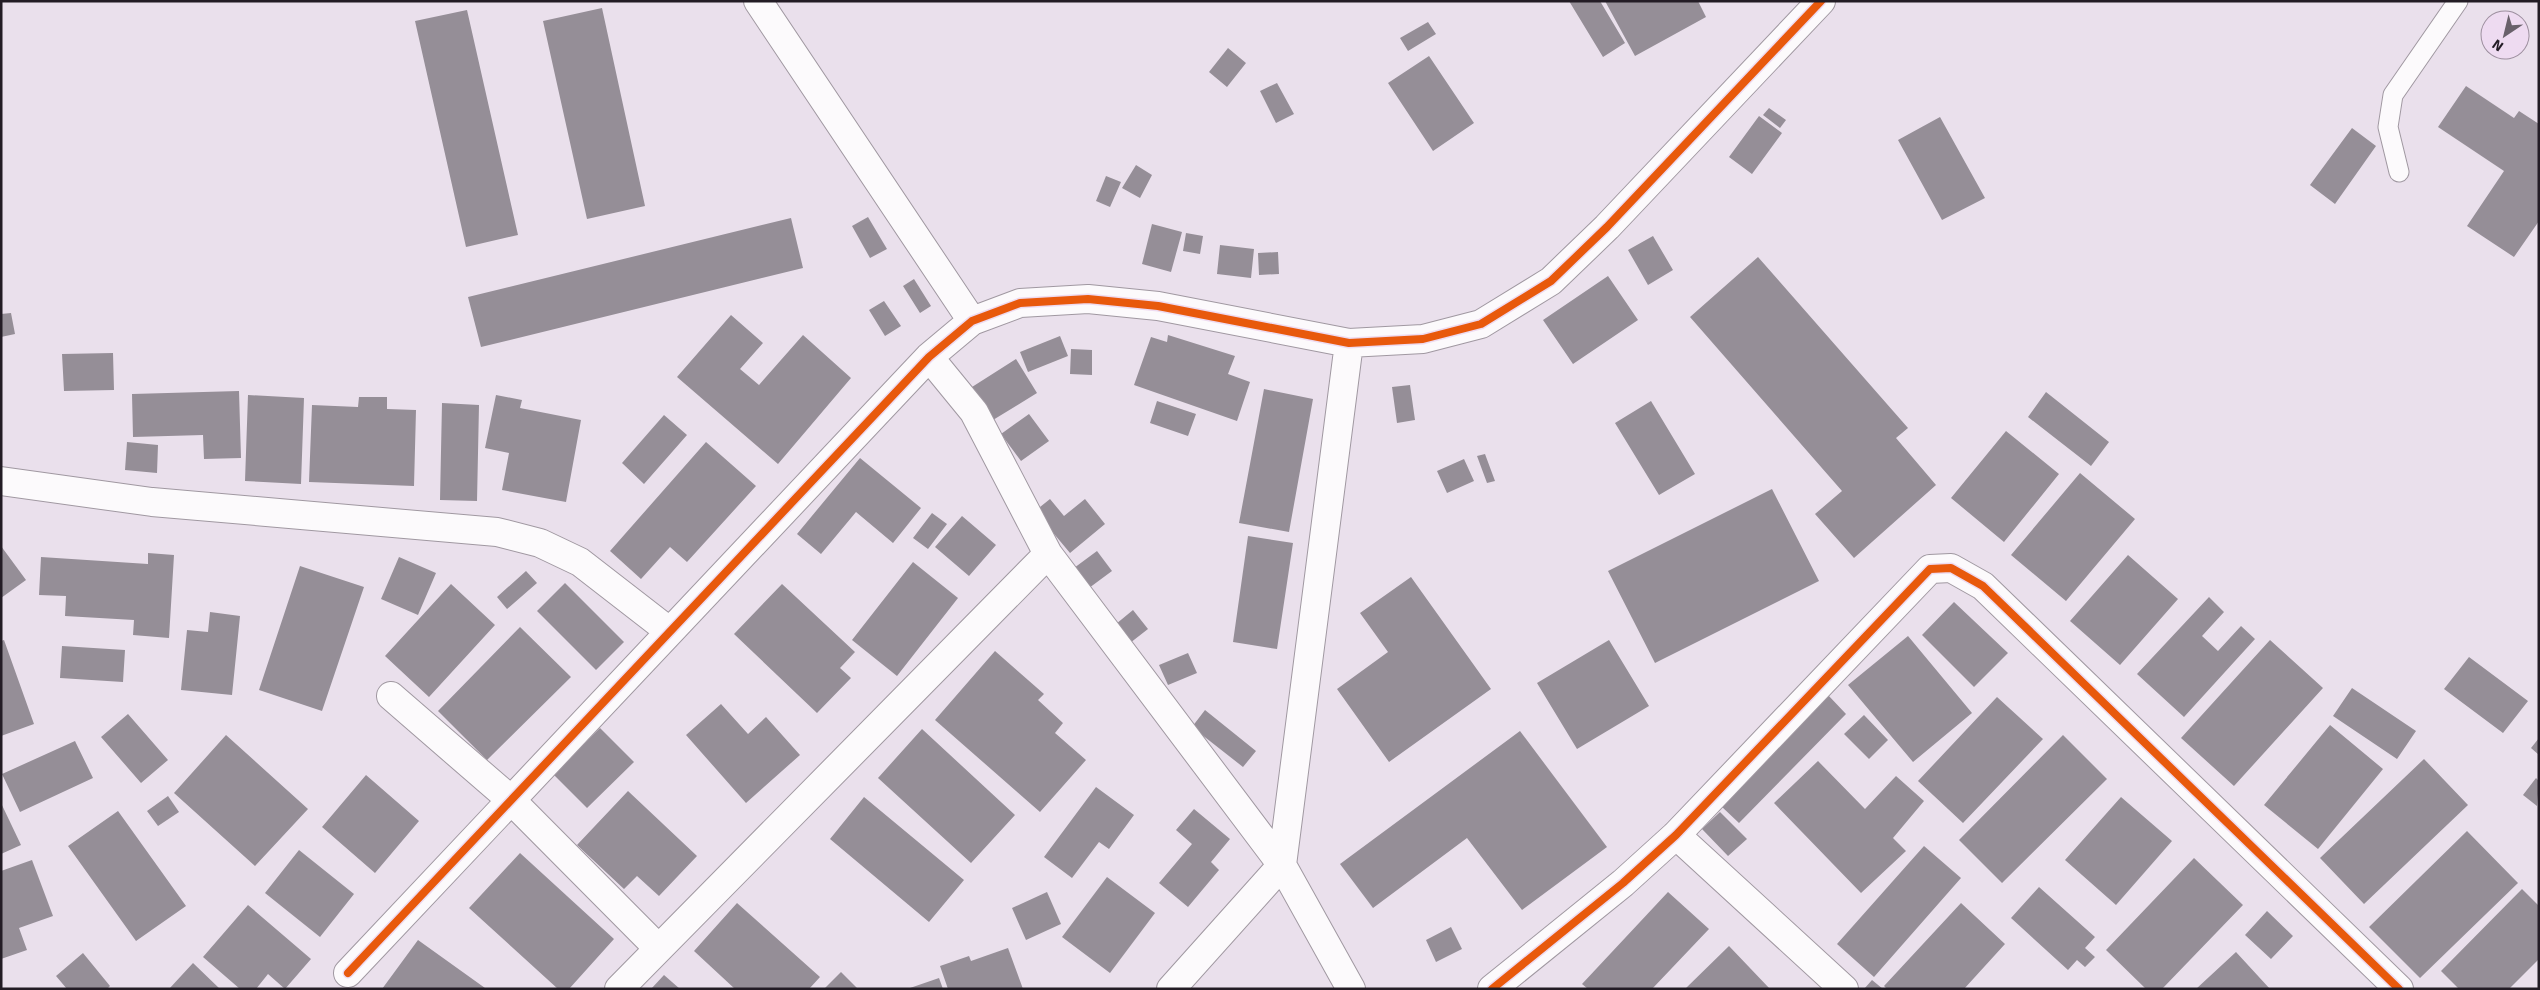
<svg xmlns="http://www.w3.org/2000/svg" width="2540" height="990" font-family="Signika,sans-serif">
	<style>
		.building { fill: #958e97 }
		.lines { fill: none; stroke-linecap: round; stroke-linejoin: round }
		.lane-casing { stroke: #a098a1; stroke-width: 21 }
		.street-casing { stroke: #a098a1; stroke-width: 30 }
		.lane { stroke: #fcfafc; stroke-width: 19 }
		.street { stroke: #fcfafc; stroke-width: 28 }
		.cycleway-casing { stroke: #eedbf1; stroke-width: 11 }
		.cycleway { stroke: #e8590c; stroke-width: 8 }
	</style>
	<rect width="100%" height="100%" fill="#eae0ec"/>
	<path class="building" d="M1569 1H1600L1625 43 1603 57Z
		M1605 1H1698L1706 17 1635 56Z
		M602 8 645 206 587 219 543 21Z
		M467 10 518 235 466 247 415 21Z
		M1428 22 1436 34 1408 51 1400 38Z
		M1228 48 1246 63 1227 87 1209 72Z
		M1429 56 1474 123 1433 151 1388 83Z
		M1277 83 1294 114 1276 123 1260 91Z
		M2466 86 2514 118 2519 111 2539 124V221L2514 257 2467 226 2504 171 2438 127Z
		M1769 108 1786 120 1780 128 1763 115Z
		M1759 116 1782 133 1752 174 1729 157Z
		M1940 117 1985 198 1942 220 1898 140Z
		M2352 128 2376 146 2335 204 2310 185Z
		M1136 165 1152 175 1140 198 1122 188Z
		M1106 176 1121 182 1110 207 1096 201Z
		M868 217 887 249 870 258 852 226Z
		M791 218 803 268 481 347 468 297Z
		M1152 224 1182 232 1171 272 1142 264Z
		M1186 233 1203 236 1200 254 1183 251Z
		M1653 236 1673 270 1648 285 1628 250Z
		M1220 245 1254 249 1251 278 1217 274Z
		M1278 252 1279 274 1259 275 1258 253Z
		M1758 257 1908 428 1896 438 1936 485 1854 558 1815 514 1842 491 1690 317Z
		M1608 276 1638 320 1573 364 1543 320Z
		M914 279 931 306 920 313 903 286Z
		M884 301 901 326 885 336 869 310Z
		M11 313 15 334 1 337V314Z
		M731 315 763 343 740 369 759 385 803 335 851 378 778 464 677 377Z
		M1168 335 1235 356 1228 374 1250 382 1237 421 1134 385 1151 337 1167 342Z
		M1060 336 1068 356 1028 372 1020 352Z
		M1071 349 1092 350V375L1070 374Z
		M113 353 114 390 64 391 62 354Z
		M1016 359 1037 393 993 420 972 387Z
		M1410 385 1415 420 1397 423 1392 387Z
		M1264 389 1313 399 1289 532 1239 523Z
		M239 391 241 458 204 459 203 435 133 437 132 394Z
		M2046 392 2109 442 2091 466 2028 417Z
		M248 395 304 398 301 484 245 481Z
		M496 395 522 400 520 408 581 420 566 502 502 490 509 453 485 448Z
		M359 397H387V409L416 410 414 486 309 482 312 405 358 407Z
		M1157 401 1196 414 1188 436 1150 423Z
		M1651 401 1695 474 1659 495 1615 423Z
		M442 403 479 405 477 501 440 500Z
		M1029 414 1049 441 1021 461 1001 434Z
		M664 415 687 435 644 484 622 463Z
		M2006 431 2059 474 2004 542 1951 498Z
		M127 442 158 445 157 473 125 470Z
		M706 442 756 486 687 562 670 547 641 579 610 551Z
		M1485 454 1495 481 1487 483 1477 456Z
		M860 458 921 508 893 543 856 512 821 554 797 534Z
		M1464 459 1474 481 1447 493 1437 471Z
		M2080 473 2135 519 2066 601 2011 555Z
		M1772 489 1819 581 1655 663 1608 571Z
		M1050 499 1064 516 1085 499 1105 524 1070 553 1035 511Z
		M932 513 947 524 928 549 913 538Z
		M962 516 996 545 969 576 935 547Z
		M1248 536 1293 543 1277 649 1233 642Z
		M1 546 26 580 1 598Z
		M1097 551 1112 571 1089 588 1074 568Z
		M148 553 174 555 169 638 133 635 134 620 65 616 66 596 39 595 41 557 148 564Z
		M2128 555 2178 599 2120 665 2070 621Z
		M399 557 436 573 418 615 381 599Z
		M913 562 958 598 897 676 852 640Z
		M300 566 364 587 322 711 259 690Z
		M526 571 537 583 507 609 497 597Z
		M1411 577 1491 689 1389 762 1337 689 1388 652 1360 613Z
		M565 583 624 642 596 670 537 611Z
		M451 584 495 625 429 697 385 656Z
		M782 584 855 652 840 668 851 678 817 713 734 634Z
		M2209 597 2224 612 2202 636 2218 651 2241 626 2255 639 2184 717 2137 674Z
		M1954 602 2008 653 1974 687 1922 635Z
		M1133 610 1148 629 1130 643 1116 624Z
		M210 612 240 616 232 695 181 690 187 630 208 632Z
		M520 627 571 677 487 760 438 711Z
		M1908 636 1972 713 1913 762 1848 685Z
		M4 640 34 724 1 736V641Z
		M1609 640 1649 706 1577 749 1537 683Z
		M2270 640 2323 688 2234 786 2181 738Z
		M62 646 125 650 123 682 60 678Z
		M995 651 1044 694 1038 700 1063 723 1055 733 1086 760 1040 812 935 720Z
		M1188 653 1197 673 1168 685 1159 665Z
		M2469 657 2528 701 2503 733 2444 689Z
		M2352 688 2416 731 2397 759 2333 716Z
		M1828 695 1846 714 1739 823 1721 806Z
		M1997 697 2043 739 1963 823 1918 781Z
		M721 704 748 734 766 717 800 755 746 803 686 735Z
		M1205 710 1256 751 1243 767 1192 727Z
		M128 714 168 760 141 783 101 737Z
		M1864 715 1888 740 1869 759 1844 734Z
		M2330 725 2383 769 2318 849 2264 805Z
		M600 728 634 762 587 808 553 774Z
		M922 729 1015 815 971 863 878 778Z
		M1520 731 1607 847 1522 910 1467 838 1373 908 1340 864Z
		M226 735 308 809 255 866 174 793Z
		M2063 735 2107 779 2002 883 1959 840Z
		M2539 738V755L2531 748Z
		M75 741 93 778 20 812 2 774Z
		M2424 759 2468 805 2364 904 2320 858Z
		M1818 761 1865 809 1896 776 1924 801 1893 838 1906 851 1861 893 1774 803Z
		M366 775 419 821 375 873 322 827Z
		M2536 778 2539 781 2537 806 2523 795Z
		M1096 787 1134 815 1109 849 1099 842 1072 878 1044 857Z
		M628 791 697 856 659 896 637 876 624 889 577 845Z
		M168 796 179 812 158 826 147 811Z
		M864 797 964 880 929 922 830 839Z
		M2121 797 2172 841 2116 905 2065 860Z
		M1 803 21 845 1 854Z
		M1194 809 1230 839 1211 862 1219 870 1188 907 1159 883 1192 844 1176 830Z
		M118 811 186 906 136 941 68 846Z
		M1720 812 1747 839 1728 856 1702 829Z
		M2467 831 2518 883 2420 978 2369 927Z
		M1924 846 1961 878 1874 977 1837 944Z
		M299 850 354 894 320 937 265 893Z
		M520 853 614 939 569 989H558L469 908Z
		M2194 858 2243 905 2162 989H2146L2106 950Z
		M32 860 53 916 19 928 27 950 1 959V871Z
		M1107 877 1155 913 1110 973 1062 937Z
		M2039 887 2095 937 2085 948 2095 957 2085 967 2077 960 2068 970 2011 918Z
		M2522 889 2539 906V959L2509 989H2459L2441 971Z
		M1047 892 1061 924 1026 940 1012 908Z
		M1668 892 1709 929 1652 989H1588L1582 984Z
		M737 903 820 977 809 989H735L694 951Z
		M1961 903 2005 944 1964 989H1887L1884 986Z
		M248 905 311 959 285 989 268 974 256 989H240L203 957Z
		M2267 911 2293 936 2271 959 2245 935Z
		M1451 927 1462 949 1436 962 1426 940Z
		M418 940 485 988 382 989Z
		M1729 946 1770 989H1685Z
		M1008 948 1023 989H948L940 966 969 956 971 961Z
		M2236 952 2270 989H2196Z
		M83 953 110 986 107 989H67L56 976Z
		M193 963 220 989H169Z
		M841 972 858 989H824Z
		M664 975 680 989H651Z
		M939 978 943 989H910V988Z
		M1872 980 1883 989H1864Z"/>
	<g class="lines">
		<g class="lane-casing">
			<path id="lane" d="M2399 172 2388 127 2393 95 2458 1"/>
		</g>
		<g class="street-casing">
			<path id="street" d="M758 1 972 321
				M929 357 974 412 1048 554 1282 865 1351 989
				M1 481 152 502 497 532 540 543 580 562 669 631
				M391 696 511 800 658 948
				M1676 835 1844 989
				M348 973 929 357 972 321 1020 303 1088 299 1158 306 1349 343 1423 339 1481 324 1551 281 1607 227 1821 1
				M619 989 1048 554
				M1171 989 1282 865 1349 343
				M1492 989 1623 883 1676 835 1930 569 1951 568 1983 586 2399 989"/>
		</g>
		<use href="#lane" class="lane"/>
		<use href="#street" class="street"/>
		<g class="cycleway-casing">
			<path id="cycleway" d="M348 973 929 357 972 321 1020 303 1088 299 1158 306 1349 343 1423 339 1481 324 1551 281 1607 227 1821 1
				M1492 989 1623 883 1676 835 1930 569 1951 568 1983 586 2399 989"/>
		</g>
		<use href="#cycleway" class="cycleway"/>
	</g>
	<rect width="2540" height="990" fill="none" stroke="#231c25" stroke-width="5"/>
	<g transform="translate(2505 35) rotate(215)"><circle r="24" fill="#eedbf1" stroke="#9d8f9f"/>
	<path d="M0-4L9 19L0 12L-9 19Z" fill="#69616b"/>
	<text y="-8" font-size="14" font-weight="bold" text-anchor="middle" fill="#231c25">N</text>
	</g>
</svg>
